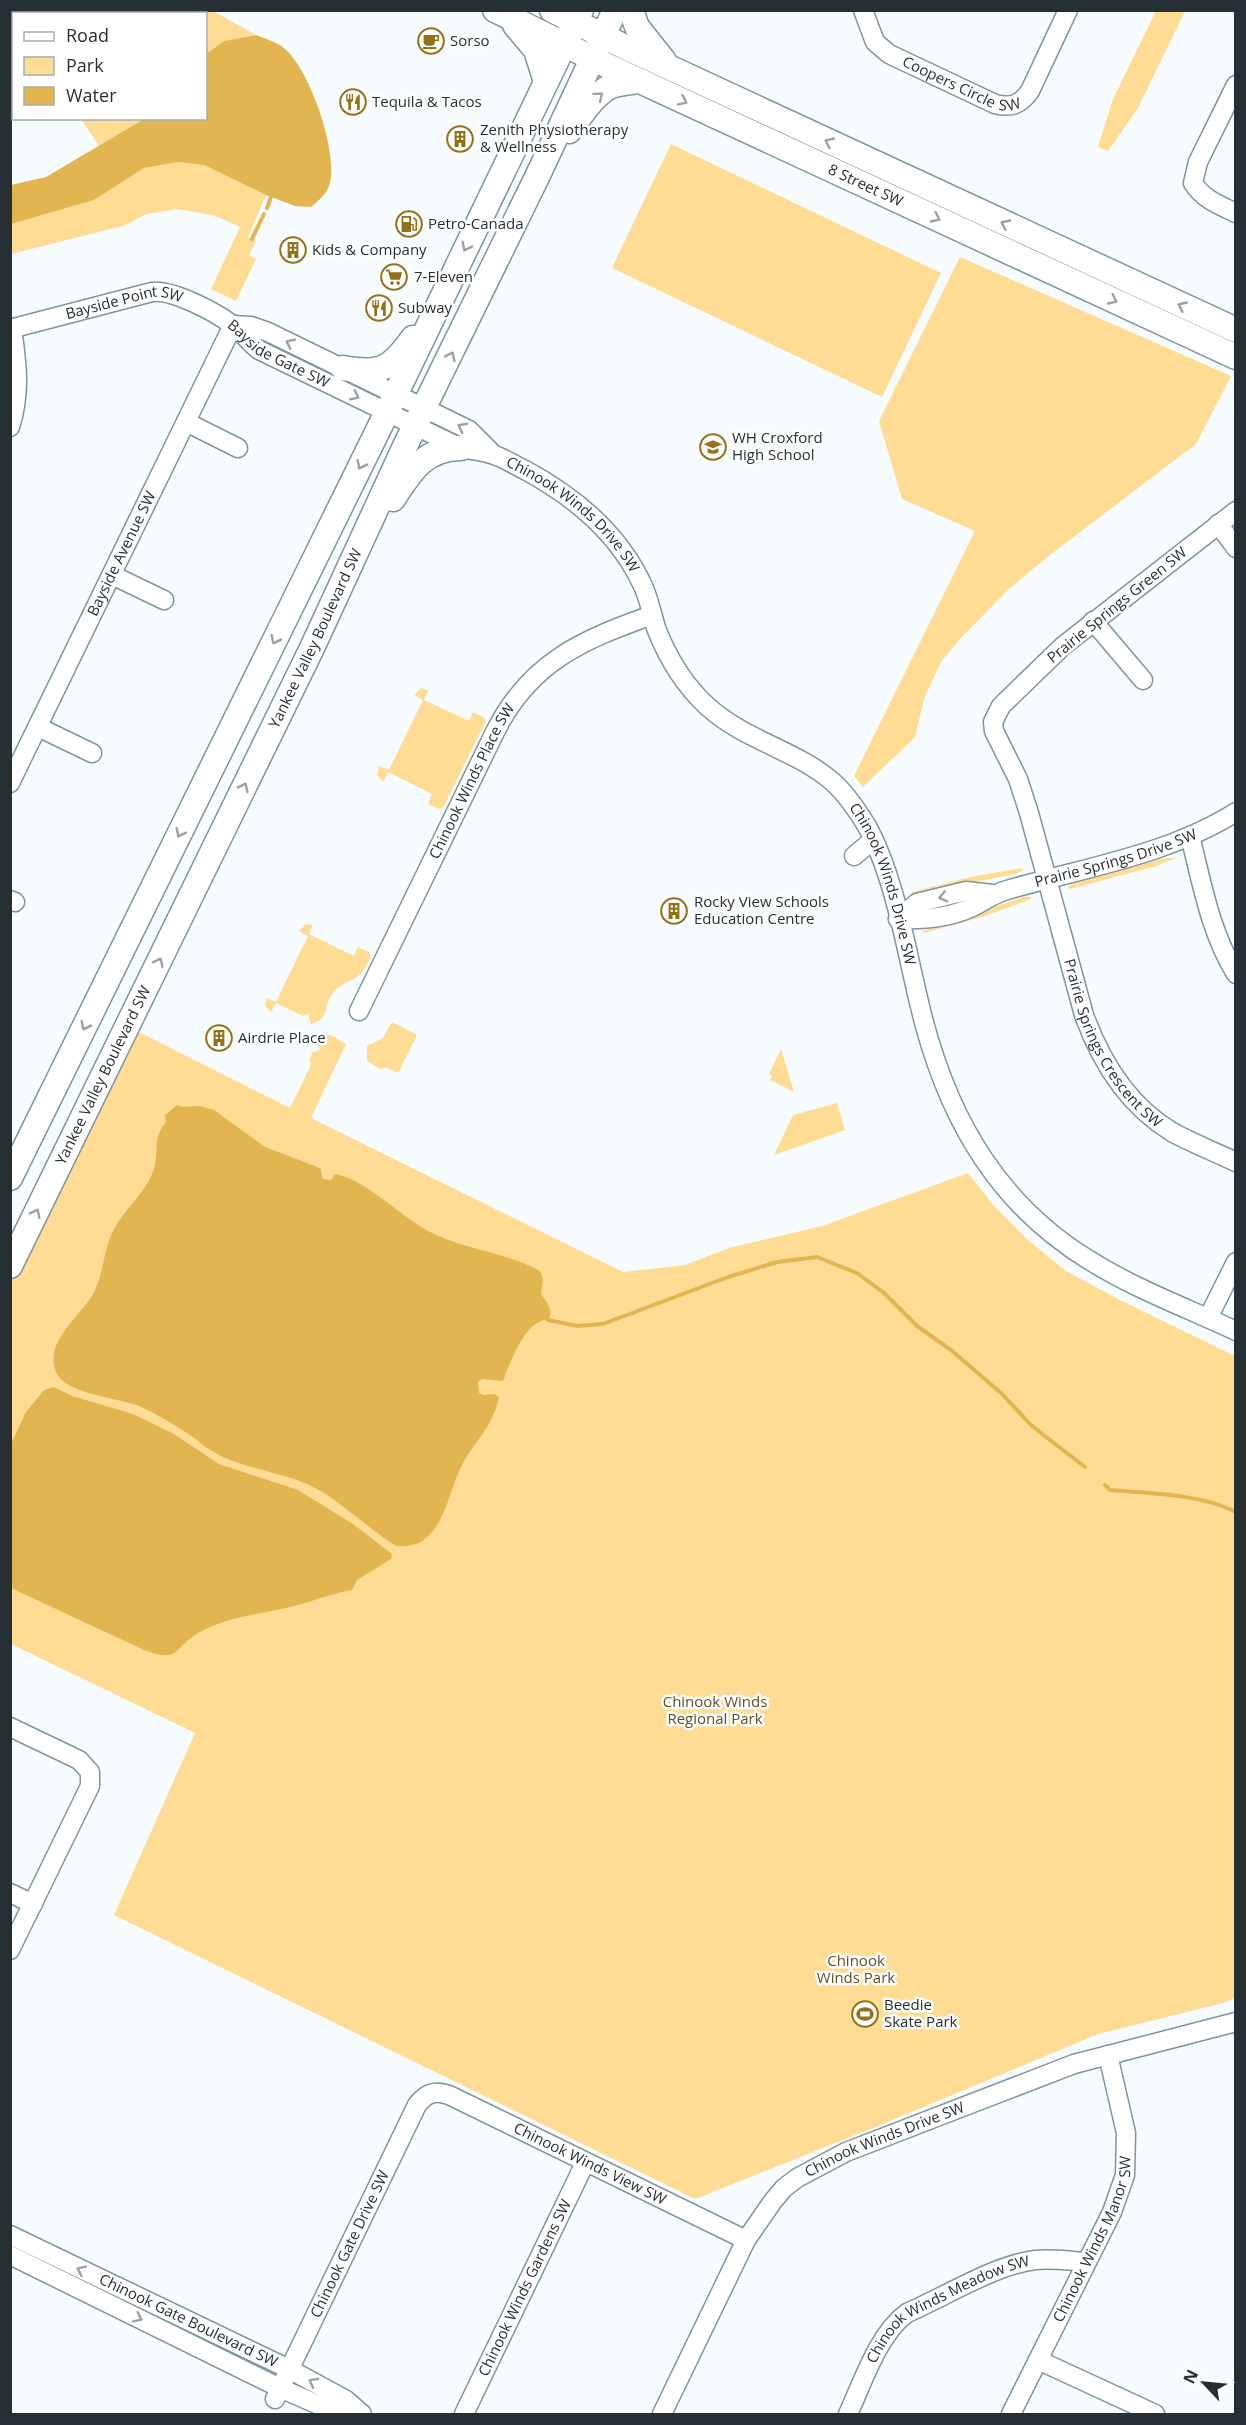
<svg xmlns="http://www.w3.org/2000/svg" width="1246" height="2425" font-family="'Open Sans',sans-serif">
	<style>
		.green { fill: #ffdc94 }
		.water { fill: #e3b550 }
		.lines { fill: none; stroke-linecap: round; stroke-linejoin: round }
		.stream { stroke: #e3b550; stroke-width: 4 }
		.minor-casing { stroke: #7e95a0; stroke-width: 21 }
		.major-casing { stroke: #7e95a0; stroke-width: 27 }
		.minor { stroke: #fff; stroke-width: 18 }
		.major { stroke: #fff; stroke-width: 24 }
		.oneway { stroke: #9da1a3 }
		.labels { text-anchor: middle; stroke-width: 5; stroke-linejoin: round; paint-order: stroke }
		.poi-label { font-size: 15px; fill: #262f33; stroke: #fff; text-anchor: start }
		.street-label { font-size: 15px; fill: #262f33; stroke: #fff }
		.park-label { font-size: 15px; fill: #624f26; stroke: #fff }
	</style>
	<rect width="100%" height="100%" fill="#f6fbfd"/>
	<path class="green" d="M119 10 213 11 256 35 224 41 206 54V14H117Z
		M1156 11H1185L1138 108 1108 151 1098 147 1113 99Z
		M81 119H144L99 146Z
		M671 144 941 273 882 397 612 268Z
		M178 162 204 165 266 195 248 237 256 241 249 255 256 259 236 301 211 289 240 227 216 216 178 209 146 214 126 225 11 254V224L94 200 144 168Z
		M960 257 1231 376 1196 444 1046 558 1009 589 959 640 941 662 924 699 915 737 863 787 854 776 975 531 902 499 879 421Z
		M421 688 428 690 424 700 469 721 473 712 483 717 486 721 443 808 439 809 428 804 432 794 388 772 383 782 377 775 379 766 389 770 423 700 414 695Z
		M1165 858H1176L1156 866 1070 889 1068 887 1074 883Z
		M1022 868 1023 870 1016 874 912 894V892L970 877Z
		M1023 897H1031V899L982 917 924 933 923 931Z
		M306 924 313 925 309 934 354 956 358 947 369 952 371 956C368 963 365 971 358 976 350 982 340 984 334 992 321 1006 333 1017 311 1024L308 1014 303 1016 276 1003 271 1012 265 1006 266 998 276 1002 308 936 299 931Z
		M392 1022 417 1035 398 1073 384 1067 382 1070 367 1061V1046L383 1038Z
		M137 1031 290 1108 311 1065 309 1058 312 1056 311 1053 320 1050 315 1038C333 1031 331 1036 346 1044L311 1118 623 1272 685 1265 729 1248 822 1226 968 1173 994 1206 1028 1240 1066 1271 1120 1300 1235 1356V1997L1227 2002 1098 2034 883 2124 695 2199 114 1915 195 1733 11 1644 10 1285Z
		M781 1049 794 1092 770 1080 772 1076 769 1074Z
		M837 1103 845 1130 774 1155 793 1115Z"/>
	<path class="water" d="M256 35C266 39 277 42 285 49 310 70 340 155 329 186 326 195 318 201 311 207L295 206 266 195 204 165 178 162 144 168 94 200 11 224V185L46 177 144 119 206 118V54L224 41Z
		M177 1105 183 1107 199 1106 214 1110 265 1147 320 1168 323 1179 331 1180 335 1174C369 1181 399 1216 430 1232 465 1250 506 1252 540 1271L543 1279 541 1294C547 1303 554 1310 548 1320 526 1318 510 1363 503 1381L482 1379 478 1382 479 1393 483 1395 495 1394 499 1398C491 1431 474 1440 461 1467 450 1489 446 1521 426 1538 418 1545 407 1547 396 1546 369 1529 346 1506 319 1490 285 1471 245 1471 212 1451 204 1447 198 1440 190 1435 174 1424 156 1414 139 1406 117 1397 66 1395 56 1372 43 1340 83 1316 95 1290 104 1271 104 1248 114 1229 125 1208 146 1193 154 1169 159 1151 152 1139 166 1122L165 1115Z
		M54 1387 72 1396 133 1414 174 1434 219 1464 298 1490 353 1524 392 1554 391 1559 357 1580 352 1590C333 1593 317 1600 298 1605 266 1614 230 1615 200 1632 173 1647 180 1664 144 1650L11 1588V1444L26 1412 44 1390Z"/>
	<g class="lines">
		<path class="stream" d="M267 208 271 197
			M252 239 264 214
			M548 1320 577 1326 603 1324 728 1277 777 1262 817 1257 857 1273 884 1293 917 1326 951 1350 1001 1393 1032 1426 1085 1467
			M1105 1485 1110 1490C1149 1493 1200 1494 1236 1512"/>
		<g class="minor-casing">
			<g id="minor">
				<path id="s1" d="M863 10 875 42 889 54 995 104C1011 108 1020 105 1030 91L1068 10"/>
				<path d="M101 14 104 10"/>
				<path d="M10 81 14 80"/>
				<path d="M1236 85 1198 162 1193 183C1203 199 1219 205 1236 213"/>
				<path d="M233 325 251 326 268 332 469 430 493 454"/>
				<path id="s2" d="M10 329 152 292C172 289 215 312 231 324 241 331 249 342 259 350L461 448C471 450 482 451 491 454 503 457 514 465 525 470 575 497 619 533 643 586 649 599 652 614 656 628 667 656 684 685 707 706 745 741 797 750 834 783 847 795 859 813 868 828 898 884 908 964 925 1026 952 1125 1001 1206 1089 1260 1135 1289 1187 1308 1236 1331"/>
				<path d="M186 422 238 448"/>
				<path d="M10 427C21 393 17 363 12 328"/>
				<path id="s3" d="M1236 511 1063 646 1001 706 993 722 994 731 1018 779 1029 813 1084 1015C1101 1062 1129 1106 1172 1132 1192 1143 1215 1152 1236 1162"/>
				<path d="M1218 524 1236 548"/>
				<path d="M112 575 164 600"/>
				<path d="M1093 621 1143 680"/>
				<path d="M38 727 92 753"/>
				<path id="s4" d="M10 783 233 325"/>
				<path d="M1190 836C1202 883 1210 932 1236 974"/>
				<path d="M854 856 873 840"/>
				<path d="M10 900 15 902"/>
				<path id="s5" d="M898 919C922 920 948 918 970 908 983 902 993 894 1007 890 1083 868 1168 855 1236 812"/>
				<path d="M898 919 917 903 966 891 992 894"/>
				<path id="s6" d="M359 1011 495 732C530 662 582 640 652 615"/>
				<path d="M1208 1318 1236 1262"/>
				<path d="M10 1727 79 1760 90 1772V1786L10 1950"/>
				<path d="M10 1893 33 1904"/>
				<path id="s7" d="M10 2235 289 2369 346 2400 362 2414"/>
				<path d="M10 2255 280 2388 339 2414"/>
				<path d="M1038 2360 1155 2414"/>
				<path id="s8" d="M275 2399 417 2105C426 2093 435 2090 449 2095L746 2240"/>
				<path id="s9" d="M464 2414 585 2163"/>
				<path id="s10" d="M662 2414 746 2240 773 2201 784 2188 797 2178 846 2152 1074 2064 1236 2022"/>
				<path id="s11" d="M848 2414C863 2382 878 2334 907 2313 946 2296 995 2265 1035 2260 1052 2258 1070 2261 1086 2262"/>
				<path id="s12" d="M1011 2414 1112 2212 1125 2175 1126 2133 1108 2055"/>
			</g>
		</g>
		<g class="major-casing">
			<g id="major">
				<path id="s13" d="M495 10 612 68 1236 357"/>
				<path d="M552 10 623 46 1236 330"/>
				<path d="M631 10 637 27 664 61"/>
				<path d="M515 25 536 50 546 82"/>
				<path d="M569 131C581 116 593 95 611 86 619 83 630 82 639 81"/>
				<path d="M343 368C380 375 391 369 413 338"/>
				<path d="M393 499C411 471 425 448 461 448"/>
				<path d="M10 1178 387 412 581 10"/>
				<path id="s14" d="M10 1266 312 648 406 444 538 175 615 10"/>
			</g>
		</g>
		<use href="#minor" class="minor"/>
		<use href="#major" class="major"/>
	</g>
	<defs><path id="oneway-chevron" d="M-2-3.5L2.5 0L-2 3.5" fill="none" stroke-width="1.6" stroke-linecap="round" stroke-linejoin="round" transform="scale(1.5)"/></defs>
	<g class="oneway">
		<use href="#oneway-chevron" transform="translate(599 96) rotate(-40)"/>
		<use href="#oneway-chevron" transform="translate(683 101) rotate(25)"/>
		<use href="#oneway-chevron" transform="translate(829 142) rotate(-155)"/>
		<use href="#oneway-chevron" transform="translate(936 218) rotate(25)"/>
		<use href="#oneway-chevron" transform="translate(1005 224) rotate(-155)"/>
		<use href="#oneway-chevron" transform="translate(466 247) rotate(116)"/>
		<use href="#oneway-chevron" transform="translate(1113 300) rotate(25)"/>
		<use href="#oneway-chevron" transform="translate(1182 306) rotate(-155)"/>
		<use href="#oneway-chevron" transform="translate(290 343) rotate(-154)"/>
		<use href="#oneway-chevron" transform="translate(451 356) rotate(-64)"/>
		<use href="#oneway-chevron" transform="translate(355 396) rotate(26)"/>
		<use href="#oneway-chevron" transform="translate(462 427) rotate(-152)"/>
		<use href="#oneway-chevron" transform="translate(361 465) rotate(116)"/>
		<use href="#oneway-chevron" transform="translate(275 640) rotate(116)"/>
		<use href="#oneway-chevron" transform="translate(244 787) rotate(-64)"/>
		<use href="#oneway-chevron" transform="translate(180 833) rotate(116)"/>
		<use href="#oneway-chevron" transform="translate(943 897) rotate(167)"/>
		<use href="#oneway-chevron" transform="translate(159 962) rotate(-64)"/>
		<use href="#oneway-chevron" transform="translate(85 1026) rotate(116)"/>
		<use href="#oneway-chevron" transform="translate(36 1213) rotate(-64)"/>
		<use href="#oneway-chevron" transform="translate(81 2270) rotate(-154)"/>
		<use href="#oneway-chevron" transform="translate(138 2318) rotate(26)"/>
		<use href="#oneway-chevron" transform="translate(313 2382) rotate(-151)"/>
	</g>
	<defs>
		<g id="cafe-ring" transform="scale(1.35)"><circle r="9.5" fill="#fff" stroke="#947018" stroke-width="1.5"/><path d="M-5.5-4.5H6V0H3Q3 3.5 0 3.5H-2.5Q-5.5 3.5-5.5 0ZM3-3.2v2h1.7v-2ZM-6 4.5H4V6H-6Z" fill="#947018"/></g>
		<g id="restaurant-ring" transform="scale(1.35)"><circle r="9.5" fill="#fff" stroke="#947018" stroke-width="1.5"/><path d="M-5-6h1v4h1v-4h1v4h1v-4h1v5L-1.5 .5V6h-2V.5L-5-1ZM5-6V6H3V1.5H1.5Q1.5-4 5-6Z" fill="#947018"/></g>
		<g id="building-ring" transform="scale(1.35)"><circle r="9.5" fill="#fff" stroke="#947018" stroke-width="1.5"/><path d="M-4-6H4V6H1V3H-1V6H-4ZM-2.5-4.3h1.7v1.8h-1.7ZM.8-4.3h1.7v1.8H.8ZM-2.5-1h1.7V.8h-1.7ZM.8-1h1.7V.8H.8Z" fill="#947018"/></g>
		<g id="fuel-ring" transform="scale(1.35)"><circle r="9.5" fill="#fff" stroke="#947018" stroke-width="1.5"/><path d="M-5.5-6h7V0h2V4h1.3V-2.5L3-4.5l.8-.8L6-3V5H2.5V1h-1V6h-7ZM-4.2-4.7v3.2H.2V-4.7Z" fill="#947018"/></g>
		<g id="supermarket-ring" transform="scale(1.35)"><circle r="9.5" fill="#fff" stroke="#947018" stroke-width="1.5"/><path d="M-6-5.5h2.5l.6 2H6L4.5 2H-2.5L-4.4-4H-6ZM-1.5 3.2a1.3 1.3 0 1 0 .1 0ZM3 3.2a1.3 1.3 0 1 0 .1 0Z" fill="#947018"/></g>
		<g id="school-ring" transform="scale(1.35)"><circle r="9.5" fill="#fff" stroke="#947018" stroke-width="1.5"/><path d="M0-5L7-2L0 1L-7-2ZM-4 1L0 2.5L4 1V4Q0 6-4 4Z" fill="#947018"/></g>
		<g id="stadium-ring" transform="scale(1.35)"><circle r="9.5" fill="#fff" stroke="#947018" stroke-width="1.5"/><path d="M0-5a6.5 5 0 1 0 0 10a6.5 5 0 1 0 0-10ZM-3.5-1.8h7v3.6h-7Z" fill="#947018"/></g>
	</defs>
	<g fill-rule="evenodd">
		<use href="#cafe-ring" x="431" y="41"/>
		<use href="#restaurant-ring" x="353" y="102"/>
		<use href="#building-ring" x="460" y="139"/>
		<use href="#fuel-ring" x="409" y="224"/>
		<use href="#building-ring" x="293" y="250"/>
		<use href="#supermarket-ring" x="394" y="277"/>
		<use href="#restaurant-ring" x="379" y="308"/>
		<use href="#school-ring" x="713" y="447"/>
		<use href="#building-ring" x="674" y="911"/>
		<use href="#building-ring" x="219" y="1038"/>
		<use href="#stadium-ring" x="865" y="2014"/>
	</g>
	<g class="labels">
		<g class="poi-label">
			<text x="450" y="46">Sorso</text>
			<text x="372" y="107">Tequila &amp; Tacos</text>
			<text x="480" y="135">Zenith Physiotherapy<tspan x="480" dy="17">&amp; Wellness</tspan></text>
			<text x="428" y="229">Petro-Canada</text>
			<text x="312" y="255">Kids &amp; Company</text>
			<text x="414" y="282">7-Eleven</text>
			<text x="398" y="313">Subway</text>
			<text x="732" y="443">WH Croxford<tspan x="732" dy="17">High School</tspan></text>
			<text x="694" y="907">Rocky View Schools<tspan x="694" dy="17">Education Centre</tspan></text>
			<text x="238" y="1043">Airdrie Place</text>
			<text x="884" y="2010">Beedie<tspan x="884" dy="17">Skate Park</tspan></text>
		</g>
		<g class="street-label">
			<text dy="5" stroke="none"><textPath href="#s1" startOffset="132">Coopers Circle SW</textPath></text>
			<text dy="5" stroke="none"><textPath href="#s13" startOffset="410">8 Street SW</textPath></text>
			<text dy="5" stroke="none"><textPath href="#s2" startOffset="118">Bayside Point SW</textPath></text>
			<text dy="5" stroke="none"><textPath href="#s2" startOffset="290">Bayside Gate SW</textPath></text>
			<text dy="5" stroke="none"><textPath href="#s2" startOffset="630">Chinook Winds Drive SW</textPath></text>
			<text dy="5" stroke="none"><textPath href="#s4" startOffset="255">Bayside Avenue SW</textPath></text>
			<text transform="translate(1117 605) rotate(-39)" y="5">Prairie Springs Green SW</text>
			<text dy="5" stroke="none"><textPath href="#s14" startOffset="698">Yankee Valley Boulevard SW</textPath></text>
			<text dy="5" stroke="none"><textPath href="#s6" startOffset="256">Chinook Winds Place SW</textPath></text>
			<text dy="5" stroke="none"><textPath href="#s5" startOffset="228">Prairie Springs Drive SW</textPath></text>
			<text dy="5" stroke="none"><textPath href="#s2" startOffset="1134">Chinook Winds Drive SW</textPath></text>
			<text dy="5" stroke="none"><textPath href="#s3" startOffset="670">Prairie Springs Crescent SW</textPath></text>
			<text dy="5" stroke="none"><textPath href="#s14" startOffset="212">Yankee Valley Boulevard SW</textPath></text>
			<text dy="5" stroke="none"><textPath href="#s10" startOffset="370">Chinook Winds Drive SW</textPath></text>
			<text dy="5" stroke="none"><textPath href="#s8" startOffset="520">Chinook Winds View SW</textPath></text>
			<text dy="5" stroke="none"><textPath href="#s12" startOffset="194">Chinook Winds Manor SW</textPath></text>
			<text dy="5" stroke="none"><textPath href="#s8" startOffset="172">Chinook Gate Drive SW</textPath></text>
			<text dy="5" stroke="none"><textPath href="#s9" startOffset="140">Chinook Winds Gardens SW</textPath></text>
			<text dy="5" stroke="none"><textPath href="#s11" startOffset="154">Chinook Winds Meadow SW</textPath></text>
			<text dy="5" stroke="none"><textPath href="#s7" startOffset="198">Chinook Gate Boulevard SW</textPath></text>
		</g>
		<g class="park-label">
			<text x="715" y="1707">Chinook Winds<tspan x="715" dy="17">Regional Park</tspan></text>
			<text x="856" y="1966">Chinook<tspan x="856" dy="17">Winds Park</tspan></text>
		</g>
	</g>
	<rect width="1246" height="2425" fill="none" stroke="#262f33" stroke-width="24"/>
	<rect x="12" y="12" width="195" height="108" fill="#ffffff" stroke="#a8acad" stroke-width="1.5"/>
	<rect x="24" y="32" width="30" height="9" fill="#ffffff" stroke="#a8acad" stroke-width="1.5"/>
	<text x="66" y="42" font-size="18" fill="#262f33">Road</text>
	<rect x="24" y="57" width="30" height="18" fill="#ffdc94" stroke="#a8acad" stroke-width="1.5"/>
	<text x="66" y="72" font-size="18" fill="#262f33">Park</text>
	<rect x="24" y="87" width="30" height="18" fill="#e3b550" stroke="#a8acad" stroke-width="1.5"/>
	<text x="66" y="102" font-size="18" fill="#262f33">Water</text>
	<g transform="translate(1204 2383) rotate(296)" stroke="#ffffff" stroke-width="4.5" paint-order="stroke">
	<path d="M0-4.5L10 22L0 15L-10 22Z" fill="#262f33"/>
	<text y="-9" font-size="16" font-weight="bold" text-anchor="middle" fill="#262f33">N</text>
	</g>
</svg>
